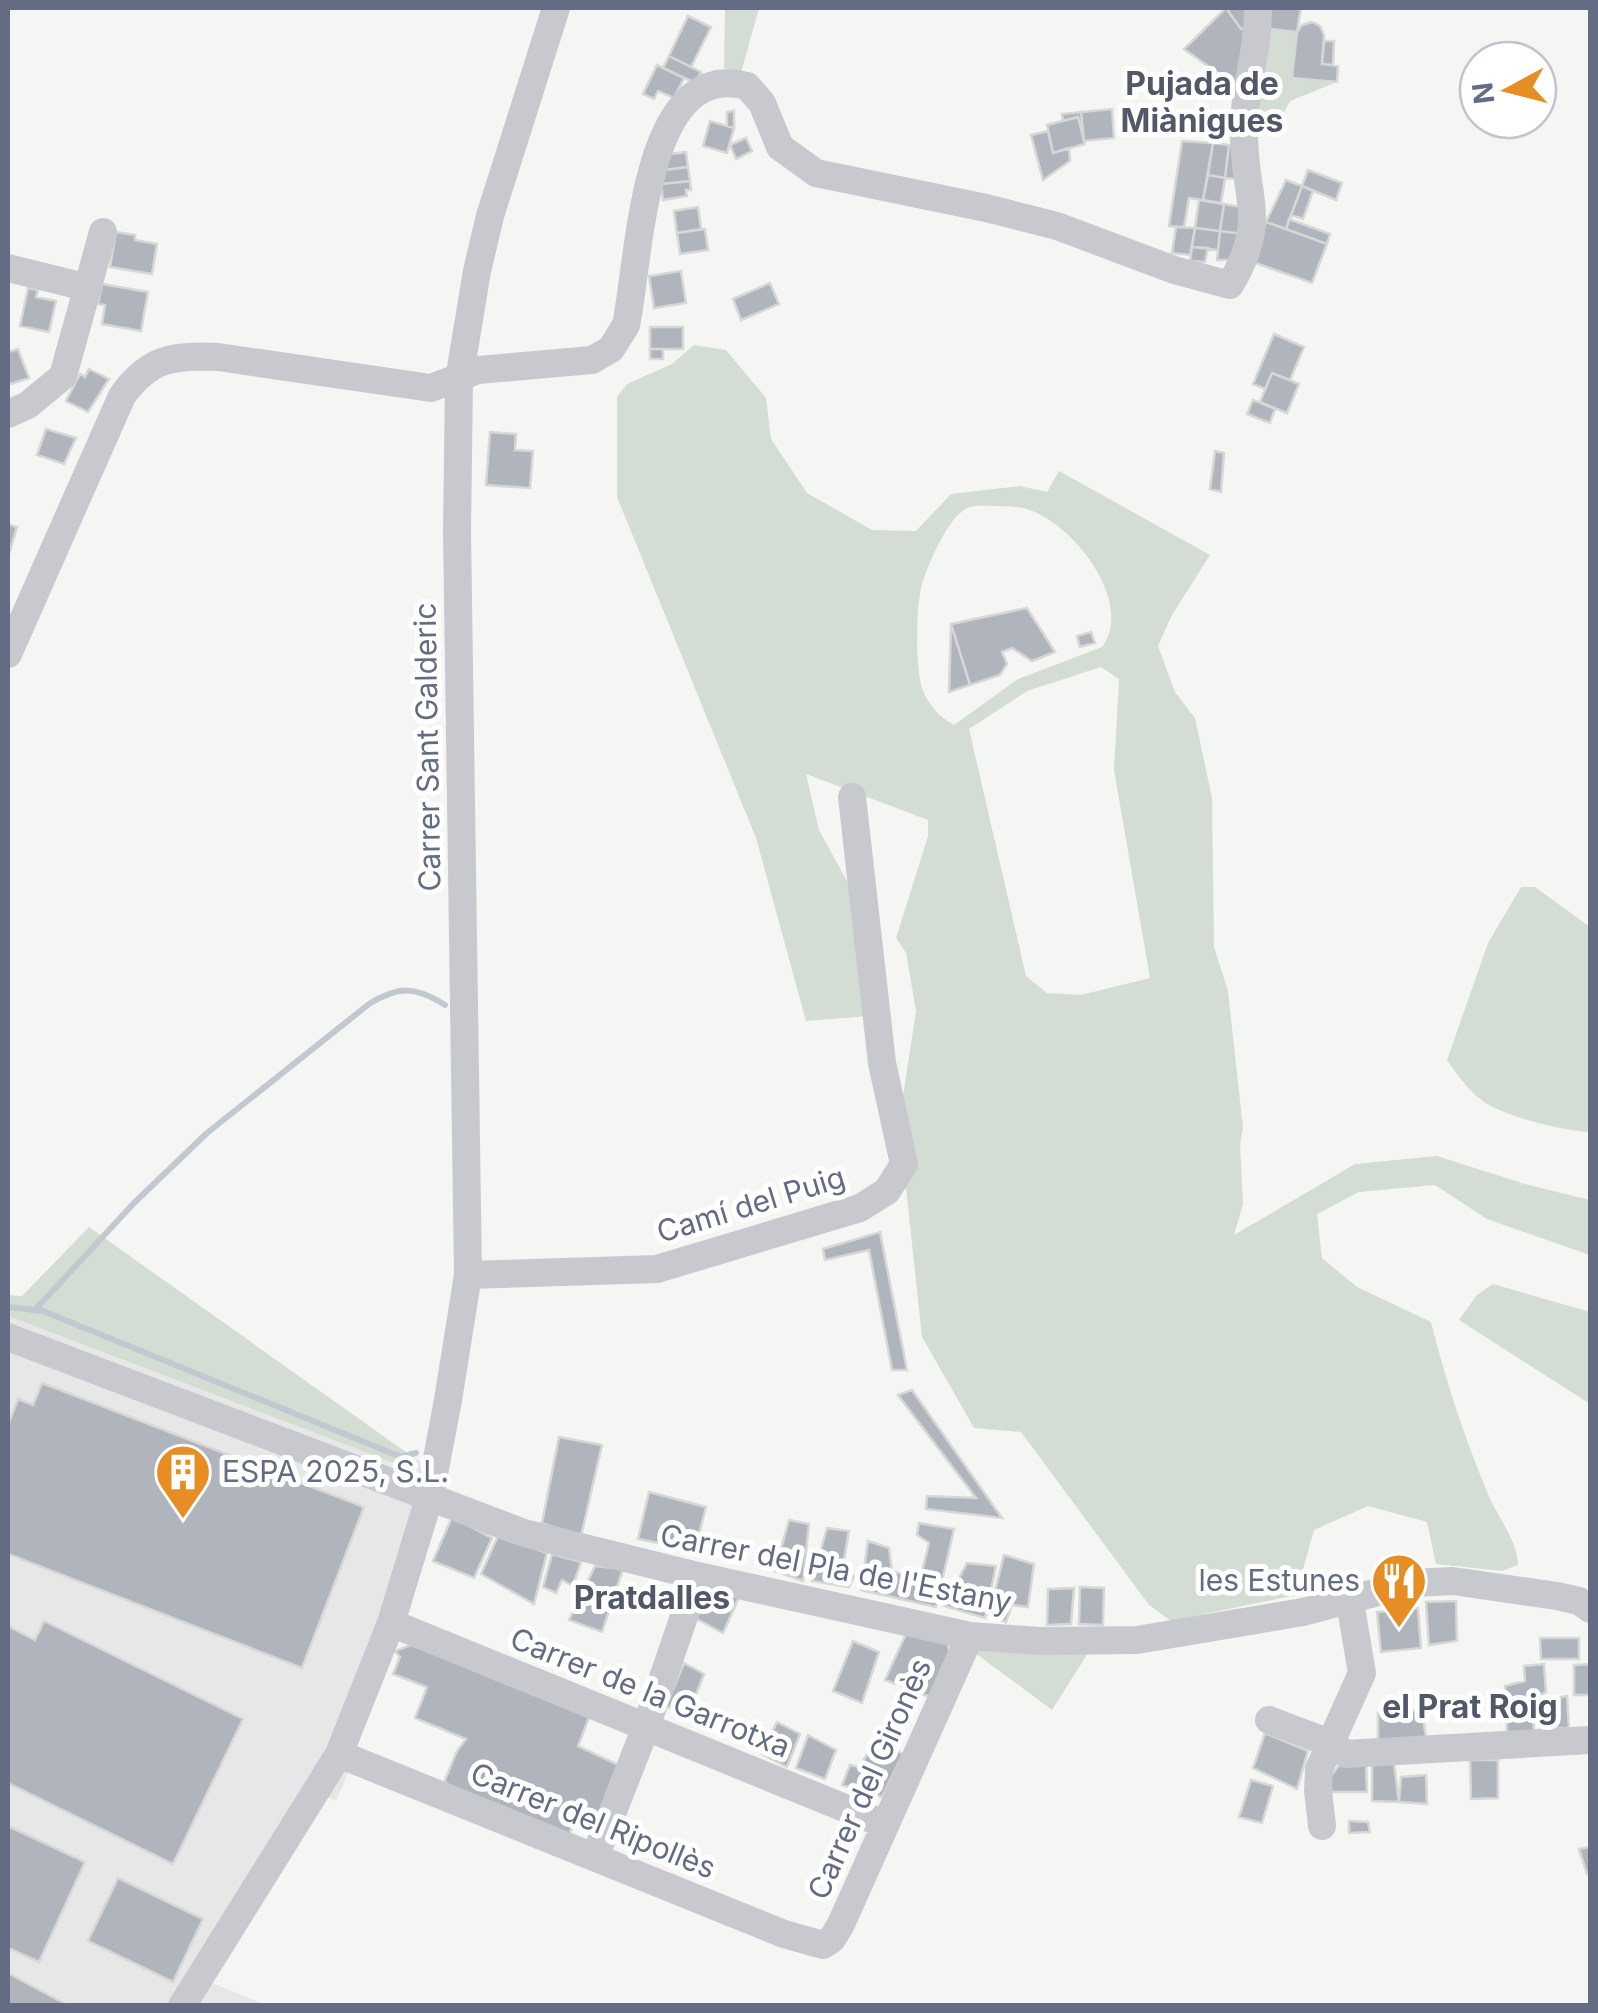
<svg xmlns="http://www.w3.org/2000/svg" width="1598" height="2013" font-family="Inter,sans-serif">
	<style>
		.built { fill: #e6e7e6 }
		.green { fill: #d4ddd4; fill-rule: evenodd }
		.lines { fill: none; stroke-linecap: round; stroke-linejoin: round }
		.stream { stroke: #c2c8d0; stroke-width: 6 }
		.building { fill: #b0b4bc; stroke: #d7d7d5; stroke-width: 2.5 }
		.minor { stroke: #c8c9ce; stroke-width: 28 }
		.labels { text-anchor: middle; stroke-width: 10; stroke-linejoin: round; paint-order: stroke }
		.street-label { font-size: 30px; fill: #646c84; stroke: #fff }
		.poi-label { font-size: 30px; fill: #646c84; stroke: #fff; text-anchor: start }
		.neighbourhood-label { font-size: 32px; font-weight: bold; fill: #535869; stroke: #fff }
	</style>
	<rect width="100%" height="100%" fill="#f5f6f3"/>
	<path class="built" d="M8 1316 399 1465 420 1462 433 1511 351 1743V1767L336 1801 325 1796 207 1981 266 2005 8 2006Z"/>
	<path class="green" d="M725 8H759L741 73 724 68Z
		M1260 28 1297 32 1293 78 1337 82 1290 101 1277 126 1251 101Z
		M694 345 726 350 766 398 771 439 807 493 872 530 916 531 951 494 1020 486 1047 492 1059 471 1210 555 1172 615 1158 646 1175 692 1195 718 1212 798 1214 947 1228 991 1243 1128 1240 1144 1243 1204 1234 1235 1355 1164 1437 1156 1525 1184 1590 1200V1255L1487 1219 1435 1185 1359 1192 1317 1214 1322 1258 1357 1287 1431 1322C1446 1382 1464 1436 1488 1494 1498 1518 1517 1539 1518 1565L1502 1571 1436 1564 1427 1522 1368 1506 1314 1530 1296 1595 1171 1621 1149 1605 1021 1432 974 1428 922 1337 899 1122 916 1011 906 953 896 938 928 836V820L806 774 819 830 858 901 869 1016 806 1021 756 838 617 497V397L627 384 672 364ZM991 506C1001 506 1013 506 1023 508 1070 519 1136 601 1102 647L1018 679 954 725C939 717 930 706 923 691 915 670 916 610 921 588 926 569 948 515 968 508 974 505 984 506 991 506ZM1101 667 1119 679 1114 770 1150 978 1081 995 1047 993 1026 976 969 729 1027 691Z
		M1521 887H1535L1590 927V1132C1564 1131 1506 1117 1484 1102 1469 1091 1457 1075 1447 1060L1488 943Z
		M89 1227 420 1462 399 1465 8 1316V1295L22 1296Z
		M1493 1284 1590 1312V1404L1459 1320 1477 1295Z
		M977 1647 1088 1653 1052 1710 975 1653Z"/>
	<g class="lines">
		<path class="stream" d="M8 1307 43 1311 401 1457 416 1453
			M35 1310 134 1203 207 1133 369 1004C399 986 415 986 445 1005"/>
	</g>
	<path class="building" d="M1226 8H1250L1253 28 1241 29Z
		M1226 8 1241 29 1253 28 1235 85 1184 49Z
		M1261 8H1301L1297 32 1260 28Z
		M688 16 711 27 691 67 669 56Z
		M1312 22 1320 26 1324 35 1322 64 1338 66 1337 82 1292 78 1297 32 1302 25Z
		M1324 41H1334L1333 65 1322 64Z
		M669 56 701 72 695 83 663 68Z
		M657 65 684 78 674 98 658 91 654 99 643 94Z
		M1112 109 1114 138 1084 141 1081 112Z
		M734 111V128L727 126V112Z
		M1081 112 1084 141 1078 117 1063 121 1062 114Z
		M1078 117 1085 144 1053 153 1047 125Z
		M710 121 734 128 727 153 703 146Z
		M1048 131 1053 153 1069 148 1070 161 1043 180 1031 135Z
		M746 138 752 151 736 159 730 145Z
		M1182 141 1213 143 1203 200 1189 198 1184 227 1169 226Z
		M1213 143 1229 145 1225 178 1208 175Z
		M1229 145 1241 146 1238 179 1225 178Z
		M686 152 688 167 665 170 670 154Z
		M688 167 690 181 661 184 665 170Z
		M1308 170 1342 183 1336 200 1302 186Z
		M1208 175 1225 178 1221 203 1203 200Z
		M1286 180 1302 186 1286 229 1266 222Z
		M690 181 691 190H686L687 196 663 200 661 184Z
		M1302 186 1313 191 1303 219 1291 215Z
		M1199 200 1224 204 1220 231 1195 228Z
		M1224 204 1246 208 1243 234 1220 231Z
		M698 207 701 229 677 233 674 211Z
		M1289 219 1330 234 1327 244 1286 229Z
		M1266 222 1327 244 1312 283 1250 261Z
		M1176 227 1195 228 1190 255 1172 253Z
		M1195 228 1220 231 1218 250 1192 247Z
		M705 229 708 250 680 254 677 233Z
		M1220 231 1243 234 1241 260H1217Z
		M116 232 135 235V240L157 244 152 274 110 267Z
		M1192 247 1208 248 1205 262 1190 261Z
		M681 271 686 303 654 308 649 276Z
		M770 283 779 304 741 320 733 299Z
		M102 284 148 292 141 331 102 324 105 305 98 304Z
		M28 288 38 290 36 297 56 301 49 332 20 326Z
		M650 327H683V349H650Z
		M1274 334 1304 347 1290 380 1272 373 1265 389 1253 384Z
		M18 349 29 378 11 384 8 381V352Z
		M650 349H663V359H650Z
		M89 369 109 379 88 412 66 401 80 374 85 377Z
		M1272 373 1299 384 1287 413 1260 402Z
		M1253 400 1275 409 1270 423 1247 414Z
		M46 429 76 438 64 464 37 455Z
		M490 432 516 434 515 450 533 451 530 488 486 485Z
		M1215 451 1224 453 1221 492 1210 489Z
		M8 524 17 527 9 554 8 553Z
		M1027 608 1055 652 1032 661 1012 648 1002 652 1007 664 1000 675 970 685 951 624Z
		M951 624 970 685 949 692Z
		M1091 632 1095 643 1080 647 1077 636Z
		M880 1232 907 1370H892L869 1250 825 1260 823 1249Z
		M42 1383 364 1507 302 1668 8 1554V1425L18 1399 33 1405Z
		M912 1390 1002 1518 926 1509 927 1496 976 1498 898 1395Z
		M559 1437 602 1445 581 1536 542 1523Z
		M649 1492 706 1507 695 1550 638 1539Z
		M452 1517 492 1538 474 1578 433 1561Z
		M789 1520 809 1524 803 1581 775 1571Z
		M919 1523 954 1529 936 1607 861 1590 868 1541 889 1548 892 1571 920 1579 929 1543 917 1535Z
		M827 1528 849 1531 842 1571 854 1576 849 1587 812 1581Z
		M498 1536 547 1553 534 1604 481 1574Z
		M552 1554 581 1562 573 1586 562 1580 556 1593 543 1587Z
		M1004 1555 1034 1564 1028 1607 1012 1605 1006 1622 989 1615Z
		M967 1563 996 1566 985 1618 944 1606 950 1582H957Z
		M595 1566 623 1569 602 1632 569 1620Z
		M1080 1587 1104 1588 1103 1625 1079 1624Z
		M1074 1588 1071 1624 1047 1625 1048 1589Z
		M713 1591 740 1595 723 1633 695 1618Z
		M1456 1601 1457 1641 1429 1645 1426 1602Z
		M1418 1608 1421 1648 1381 1652 1377 1612Z
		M44 1621 243 1719 173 1864 8 1783V1626L35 1640Z
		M906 1634 947 1642 950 1654 930 1697 885 1680Z
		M1540 1638H1579V1659H1541Z
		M853 1641 879 1652 862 1703 833 1691Z
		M413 1644 590 1715 578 1746 625 1768 599 1829 575 1819 568 1838 447 1785 445 1780 457 1751 466 1739 415 1718 427 1687 393 1674 400 1657 395 1651Z
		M684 1663 704 1674 687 1717 666 1706Z
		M1544 1664 1546 1692 1532 1700 1534 1734 1507 1735 1505 1686 1525 1681 1524 1666Z
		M1590 1664V1695H1574V1665Z
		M1567 1696 1569 1728H1540L1539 1701Z
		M1422 1710 1426 1737 1378 1743V1713Z
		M777 1722 800 1734 787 1767 762 1754Z
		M1265 1733 1308 1751 1297 1789 1253 1768Z
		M808 1735 836 1750 825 1779 796 1768Z
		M876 1740 903 1754 882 1797 842 1785 850 1765 859 1767Z
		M1470 1760H1498V1798L1471 1799Z
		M1342 1762H1366L1367 1792H1332L1329 1778Z
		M1372 1763H1394L1399 1802 1372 1801Z
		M1426 1775 1427 1804 1399 1802 1401 1777Z
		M1251 1780 1273 1786 1262 1823 1239 1817Z
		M1349 1821 1368 1822 1370 1832 1349 1833Z
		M8 1826 85 1862 39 1962 8 1948Z
		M1590 1847V1873L1587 1874 1579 1849Z
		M118 1878 203 1919 173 1982 88 1941Z
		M8 1973 69 2006H8Z"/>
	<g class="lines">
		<path class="minor" d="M8 268 89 288
			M8 414 28 405 63 376 103 232
			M8 654 122 396C149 358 173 355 218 357L431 388 478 370 592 360 611 349 626 325C640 261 642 57 747 86L762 103 780 147 816 173 986 208 1057 226 1174 270 1230 285C1269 220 1244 199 1244 133 1243 91 1259 49 1258 8
			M468 1275 657 1269 860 1208 887 1191 904 1164 882 1063 852 797
			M8 1337 524 1533 698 1576 970 1636 1039 1641 1137 1640 1303 1612 1412 1583 1453 1581 1557 1596 1579 1601 1590 1609
			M391 1623 884 1824
			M1269 1720 1330 1743 1346 1754 1590 1740
			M339 1754 784 1934 823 1945 832 1939 841 1924 970 1636
			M1322 1826 1318 1791 1319 1769 1362 1673 1350 1602
			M595 1857 646 1727 698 1576
			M182 2006 339 1754 391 1623 430 1495 448 1400 468 1275 457 531 459 380 477 271 490 216 556 8"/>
	</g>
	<defs>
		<g id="building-pin" transform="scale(2.875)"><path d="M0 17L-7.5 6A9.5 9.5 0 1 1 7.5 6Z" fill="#e68d23" stroke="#fff"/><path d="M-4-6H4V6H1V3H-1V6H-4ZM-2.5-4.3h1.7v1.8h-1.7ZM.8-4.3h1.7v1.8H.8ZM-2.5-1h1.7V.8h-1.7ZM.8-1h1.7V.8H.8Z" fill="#fff"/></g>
		<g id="restaurant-pin" transform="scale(2.875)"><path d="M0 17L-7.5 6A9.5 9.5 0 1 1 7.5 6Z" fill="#e68d23" stroke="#fff"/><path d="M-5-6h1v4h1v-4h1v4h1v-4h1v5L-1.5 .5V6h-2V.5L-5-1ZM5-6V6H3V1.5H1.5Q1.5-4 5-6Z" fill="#fff"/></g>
	</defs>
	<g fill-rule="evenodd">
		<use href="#building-pin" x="183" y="1472"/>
		<use href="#restaurant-pin" x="1399" y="1581"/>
	</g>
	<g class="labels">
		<g class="street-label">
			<text transform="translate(428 747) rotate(-91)" y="10">Carrer Sant Galderic</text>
			<text transform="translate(751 1205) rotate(-17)" y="10">Camí del Puig</text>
			<text transform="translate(836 1569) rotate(11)" y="10">Carrer del Pla de l'Estany</text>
			<text transform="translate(650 1693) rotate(22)" y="10">Carrer de la Garrotxa</text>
			<text transform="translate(870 1779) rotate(-66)" y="10">Carrer del Gironès</text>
			<text transform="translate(593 1821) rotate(22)" y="10">Carrer del Ripollès</text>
		</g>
		<g class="poi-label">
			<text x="222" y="1482">ESPA 2025, S.L.</text>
			<text x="1360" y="1591" text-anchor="end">les Estunes</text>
		</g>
		<g class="neighbourhood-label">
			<text x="1202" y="95">Pujada de<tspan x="1202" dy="37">Miànigues</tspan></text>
			<text x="652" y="1609">Pratdalles</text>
			<text x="1470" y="1718">el Prat Roig</text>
		</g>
	</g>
	<rect width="1598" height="2013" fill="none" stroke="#646c84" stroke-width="20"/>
	<g transform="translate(1508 90) rotate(263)"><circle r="48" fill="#ffffff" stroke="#c1c4ce" stroke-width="2.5"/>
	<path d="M0-8L18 38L0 25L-18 38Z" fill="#e68d23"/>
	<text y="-15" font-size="28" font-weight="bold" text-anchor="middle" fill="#646c84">N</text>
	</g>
</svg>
